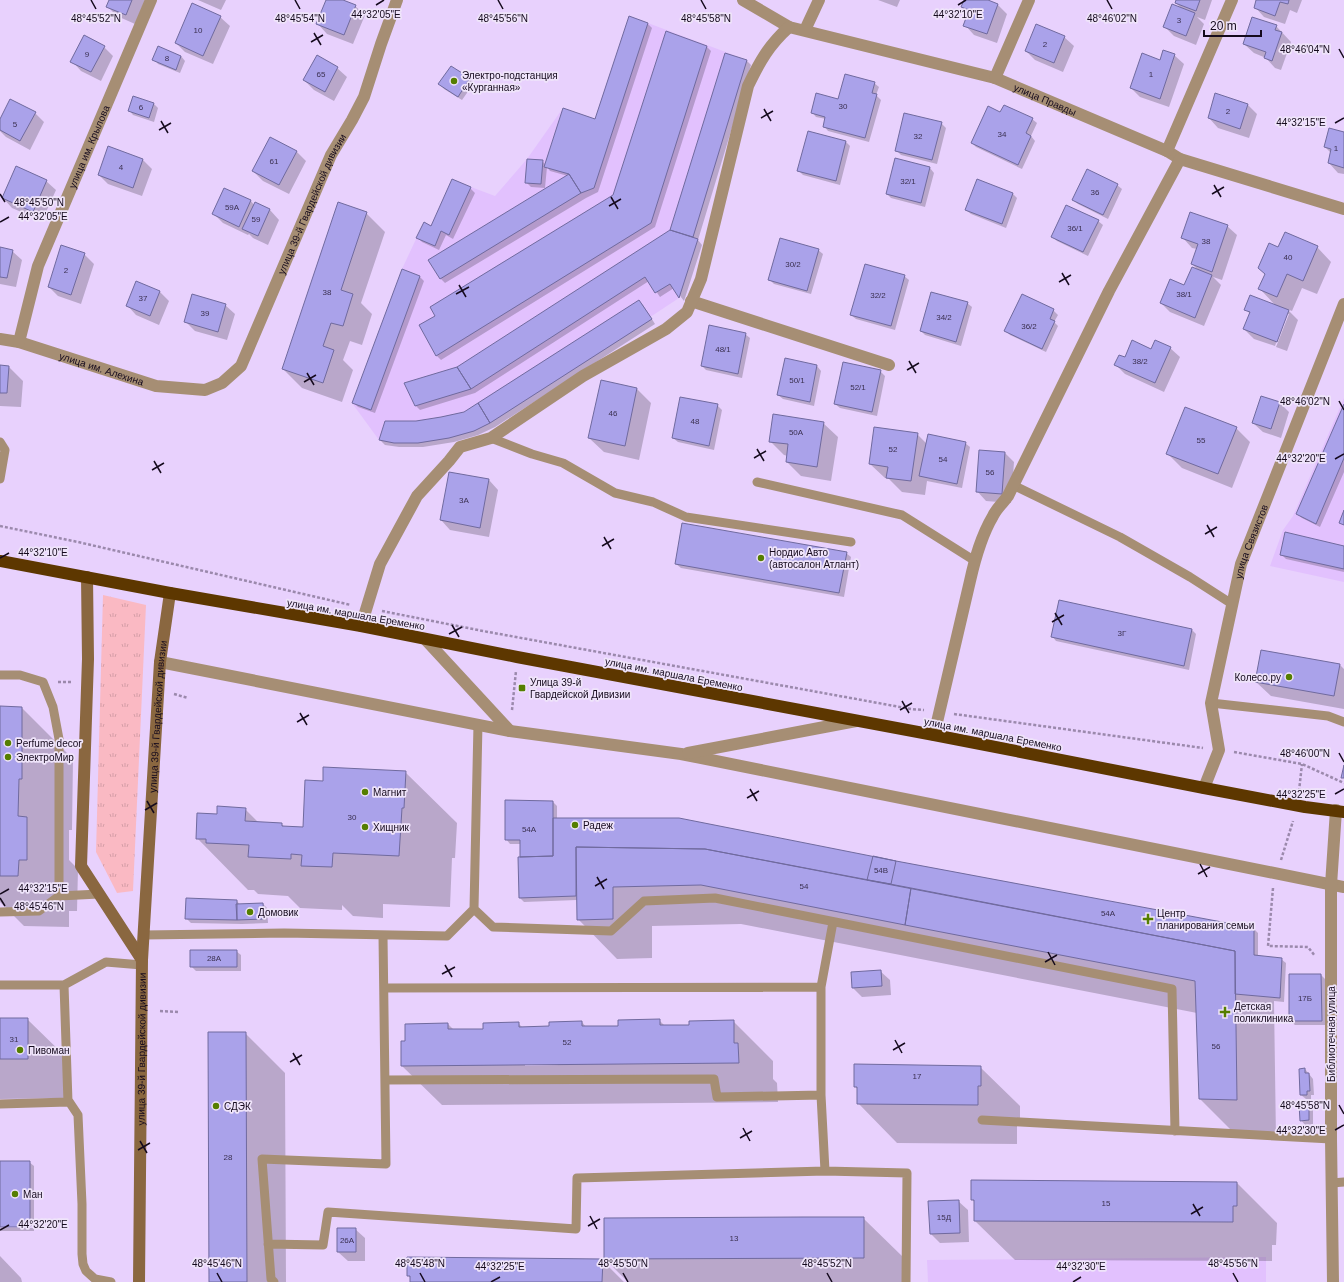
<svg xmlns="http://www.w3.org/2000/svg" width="1344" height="1282" font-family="Arial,sans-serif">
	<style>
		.built { fill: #e2c1fe }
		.grass { fill: url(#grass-tufts) }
		.shadow { fill: #0003; fill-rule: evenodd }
		.building { fill: #aaa2ea; stroke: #706a9e }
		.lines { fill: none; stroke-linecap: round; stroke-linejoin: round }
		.path { stroke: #9b89ac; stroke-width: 2.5; stroke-dasharray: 3 2; stroke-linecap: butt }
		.lane { stroke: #a68e74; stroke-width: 9 }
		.street { stroke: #a68e74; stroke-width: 12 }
		.secondary { stroke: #8a6740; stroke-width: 12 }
		.highway { stroke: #5d3700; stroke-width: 12 }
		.ticks { fill: none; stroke: #150a1d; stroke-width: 1.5 }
		.poi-dot { fill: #557e00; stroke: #efe4fa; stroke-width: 1.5 }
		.labels { text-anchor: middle; stroke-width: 3.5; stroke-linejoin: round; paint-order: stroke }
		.number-label { font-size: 8px; fill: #3a3050 }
		.poi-label { font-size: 10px; fill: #150a1d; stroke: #efe4fa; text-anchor: start }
		.street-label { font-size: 10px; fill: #150a1d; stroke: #efe4fa }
		.ticks-label { font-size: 10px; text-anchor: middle; fill: #150a1d; stroke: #efe4fa; stroke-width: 3.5; stroke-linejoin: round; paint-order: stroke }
	</style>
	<defs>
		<pattern id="grass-tufts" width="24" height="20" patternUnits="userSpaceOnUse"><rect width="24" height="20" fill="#fab9c3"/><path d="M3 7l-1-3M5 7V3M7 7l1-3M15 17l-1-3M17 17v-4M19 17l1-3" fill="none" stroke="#d59ea7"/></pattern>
	</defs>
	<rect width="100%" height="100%" fill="#e8d1fd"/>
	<path class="built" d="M629 16 747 60 693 237 698 239 679 298 490 423 474 431 449 438 418 443H394L379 440 352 403 402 269 424 222 431 225 452 179 471 187 495 196 527 159 563 108 595 119Z
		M1344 398V582L1270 566 1283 530 1293 516Z
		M1266 1257V1282H928L927 1260Z"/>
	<path class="grass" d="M103 595 146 605 133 891 117 893 96 852Z"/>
	<path class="shadow" d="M110 0H145L135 24 117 16 108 7Z
		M198 0H226L221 10Z
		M327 0H340L355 6 365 15 353 44 327 34 318 24Z
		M878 0H900L897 7Z
		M965 0H985L998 5 1007 14 997 43 974 35 965 25 969 14 962 7Z
		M1177 0H1212L1205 20 1197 17 1204 24 1196 45 1174 36 1164 26 1182 9 1176 3Z
		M1257 0H1302L1297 13 1290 10 1285 24 1264 17 1255 7Z
		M220 17 230 26 213 64 185 52 176 43Z
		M630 17 648 24 652 28 598 192 586 198 445 283 441 279 429 260 568 176 550 171 547 167 545 188 531 187 526 182 542 161 546 165 595 120Z
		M1276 26 1291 42 1281 70 1275 68 1266 58 1254 53 1244 44Z
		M1064 37 1074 46 1063 72 1035 60 1026 51Z
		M104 47 113 56 101 81 81 71 72 61Z
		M707 47 711 51 655 227 441 360 437 356 420 325 437 316 614 196Z
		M725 54 747 61 751 65 698 240 702 245 684 301 674 288 660 297 649 281 475 393 420 410 416 406 671 231Z
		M1174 55 1184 64 1169 107 1140 97 1131 88 1160 61Z
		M181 56 185 61 180 73 158 64 154 59Z
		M337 68 347 77 334 101 314 90 304 80Z
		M469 79 474 83 462 100 444 89 440 84Z
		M874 83 879 87 876 95 881 100 869 142 828 131 824 126 826 119 816 117 812 112Z
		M133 97 154 104 158 108 154 122 133 115 129 110Z
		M1247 104 1257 114 1249 138 1218 128 1209 118Z
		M35 113 44 122 30 150 6 137 0 131V121Z
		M1032 119 1037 123 1031 136 1035 141 1022 169 976 147 972 143Z
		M941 123 946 128 937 164 901 155 896 150Z
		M809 132 846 142 850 146 840 185 803 175 798 170Z
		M1344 133V174L1338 173 1329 163 1331 153 1325 147Z
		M296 151 306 161 289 194 263 181 253 171Z
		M143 160 152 169 142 196 108 184 99 175Z
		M930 168 934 173 925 207 891 198 887 194Z
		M46 181 56 190 42 221 12 208 3 198Z
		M977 181 1013 194 1017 198 1006 228 971 214 966 210Z
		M1117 185 1122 189 1108 219 1078 204 1073 200Z
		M470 188 475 193 453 239 446 235 439 250 422 242 418 238 432 227Z
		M225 189 251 201 254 205 255 203 270 210 279 220 268 245 253 238 249 234 248 235 223 223 214 214Z
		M366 213 385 232 361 303 372 314 362 345 350 341 343 360 353 370 342 402 302 388 283 369Z
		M1098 221 1103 225 1088 256 1057 241 1052 236Z
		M1227 226 1237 235 1222 280 1213 277 1221 285 1204 326 1170 312 1161 303 1185 286 1199 271 1192 264 1197 249 1192 248 1183 238Z
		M1317 247 1331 262 1317 294 1302 288 1292 311 1287 309 1298 320 1287 351 1276 347 1289 314H1286L1275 346 1254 339 1244 329 1250 314 1246 309 1276 306 1260 289 1279 248Z
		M0 248 12 251 22 260 16 287 0 284Z
		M818 250 823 254 811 294 774 284 769 279Z
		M84 254 94 264 81 304 58 296 49 287Z
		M419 276 424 281 375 413 358 407 354 403Z
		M904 276 909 280 895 330 856 319 851 315Z
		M137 282 160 292 169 301 159 325 136 315 127 305Z
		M639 301 643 305 655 324 495 427 478 435 454 442 423 447H399L385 445 380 440 416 422 464 413Z
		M967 303 972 307 961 346 925 335 921 331Z
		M225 305 235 314 227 340 195 331 186 322Z
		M1053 310 1058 315 1054 322 1058 326 1046 352 1010 335 1006 331Z
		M745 334 750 338 742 378 706 370 702 366Z
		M1170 348 1180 357 1164 392 1125 374 1115 364 1125 359Z
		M785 360 817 366 821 371 814 406 783 399 778 395Z
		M0 366H8L23 381 21 407 0 406Z
		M880 371 885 376 877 416 840 408 835 404Z
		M602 381 637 389 651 403 639 460 604 452 589 438Z
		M1262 397 1280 403 1289 412 1281 438 1263 432 1253 423Z
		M717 405 722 410 714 450 678 442 673 438Z
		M1344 407V472L1320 527 1302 518 1297 514Z
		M823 423 838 437 831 481 801 476 787 462 788 456 784 455 770 441Z
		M1236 428 1250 442 1232 488 1182 468 1167 453Z
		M917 434 927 444 965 443 970 447 962 488 927 481 925 495 902 492 889 479 885 478 870 464Z
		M1005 453 1014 462 1011 503 986 501 977 491Z
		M489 480 498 490 489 537 450 530 441 520Z
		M1344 547V572L1286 559 1281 554Z
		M846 553 851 557 844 597 681 568 676 564Z
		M1059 601 1192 630 1196 634 1189 670 1056 641 1052 636Z
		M1339 664 1344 669V709L1271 696 1256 682Z
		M0 707 22 708 73 759 72 830H69V860L78 869 77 911H69V927L24 926 0 902Z
		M405 772 457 823 455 858H452L450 907 383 904V918L353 916 342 905V910L300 908 288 896 258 894 254 890H248L197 838 218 815 245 809 259 823 281 824 285 827 304 828 324 782Z
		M553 802 557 806V819L896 861 1254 929 1258 933V957L1281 959 1286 963 1284 1002 1274 1001 1276 1139 1239 1138 1200 1099 1197 1013 741 924 652 926V958L617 959 578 919 577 900 524 902 520 898 521 844H510L506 839Z
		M237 901 240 905 263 904 267 908 268 923 242 924 191 923 186 918Z
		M236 951 241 955V971H196L191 966Z
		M880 971 890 980 891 995 862 997 853 988Z
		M1321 975 1325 979 1326 1025H1295L1290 1021Z
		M0 1019H27L67 1058V1098L0 1099Z
		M659 1020 665 1026H690L733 1021 773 1061V1079L777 1083 778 1102 442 1105 402 1066 406 1042 448 1024 454 1030H484L518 1023 522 1027H550L582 1022 586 1027H619ZM557 1063 559 1065 525 1066V1064Z
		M245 1033 285 1073 286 1282H210Z
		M980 1067 1020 1106V1125H1017V1144L897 1143 858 1103V1090L855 1086Z
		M1305 1069 1313 1079 1314 1095H1311V1099H1306L1301 1095Z
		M1308 1105 1313 1109V1124L1305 1125 1301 1120Z
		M0 1162H29L34 1166V1226H0Z
		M972 1181 1237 1183 1277 1223 1276 1245H1272V1261L1015 1260 975 1221V1203L972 1199Z
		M958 1201 968 1210 969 1242 940 1243 931 1234Z
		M863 1218 903 1257V1282H628L605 1259Z
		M0 1228H34V1231H0Z
		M355 1229 365 1238V1261H348L338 1252Z
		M0 1256 21 1278 22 1282H0Z
		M602 1260 624 1282H411V1279L408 1275Z"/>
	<path class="building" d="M109 0H132L126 15 106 7Z
		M326 0H343L356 5 344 35 316 24Z
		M964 0H988L998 4 987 34 963 26 969 10 961 7Z
		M1176 0H1200L1196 11 1175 3Z
		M1256 0H1289L1288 4 1280 2 1275 16 1254 8Z
		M192 3 221 16 203 56 175 43Z
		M1172 4 1195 13 1186 36 1163 27Z
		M629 16 648 23 594 188 581 193 569 174 544 167 563 108 595 119Z
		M1252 17 1277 25 1275 30 1282 32 1272 61 1264 58 1266 52 1243 44Z
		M1036 24 1065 36 1054 63 1025 51Z
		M666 31 707 46 651 223 436 356 419 325 435 316 430 307 613 195Z
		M84 35 105 46 91 72 70 62Z
		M158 46 181 56 176 70 152 60Z
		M1163 50 1175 54 1160 99 1130 88 1142 53 1160 60Z
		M725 53 747 60 693 237 670 230Z
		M317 55 338 67 325 92 303 80Z
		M451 66 470 78 458 97 438 84Z
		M845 74 875 82 872 93 877 94 865 138 823 127 825 117 811 113 816 93 838 99Z
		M1215 93 1248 104 1240 129 1208 118Z
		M133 96 154 103 149 118 128 111Z
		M10 99 36 112 20 141 0 130V119Z
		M1004 105 1033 118 1026 133 1031 136 1018 165 971 143 988 106 1000 112Z
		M904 113 942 122 932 160 895 151Z
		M1329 128 1344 132V168L1328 163 1331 149 1324 147Z
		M808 131 846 141 836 181 797 171Z
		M270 137 297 151 279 185 252 171Z
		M108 146 143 159 133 188 98 175Z
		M895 158 930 167 921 203 886 194Z
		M527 159 543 160 541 184 525 183Z
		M16 166 47 180 33 212 2 198Z
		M1087 169 1118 184 1103 215 1072 200Z
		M569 174 581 193 440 279 428 260Z
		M452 179 471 187 449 235 441 231 435 246 416 238 424 222 431 226Z
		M977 179 1013 193 1002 224 965 210Z
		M224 188 251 200 239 227 212 214Z
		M255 202 270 209 258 236 242 229Z
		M338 202 367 212 341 290 353 294 343 326 331 323 323 346 334 350 323 383 282 369Z
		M1066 205 1099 220 1083 252 1051 237Z
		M1190 212 1228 225 1212 272 1191 264 1198 244 1181 238Z
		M670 230 698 239 679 298 670 284 655 293 645 277 471 389 457 367Z
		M1285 232 1318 246 1303 281 1287 274 1277 297 1258 289 1265 274 1258 268 1269 243 1278 247Z
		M780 238 819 249 807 291 768 280Z
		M61 245 85 253 71 295 48 287Z
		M0 247 13 250 7 278 0 277Z
		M865 264 905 275 891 326 850 315Z
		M1192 267 1212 275 1195 318 1160 303 1170 279 1184 285Z
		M402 269 420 276 371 410 352 403Z
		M136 281 160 291 150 316 126 306Z
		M931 292 968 302 956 342 920 331Z
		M192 294 226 304 218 332 184 322Z
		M1022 294 1054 309 1050 319 1055 321 1042 349 1004 331Z
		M1250 295 1289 310 1277 342 1243 329 1250 312 1244 310Z
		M639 300 652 319 490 423 478 403Z
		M709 325 746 333 738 374 701 366Z
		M1132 340 1151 349 1155 340 1171 347 1155 383 1114 365 1119 355 1125 357Z
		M785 358 817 365 810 402 777 395Z
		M843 362 881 370 872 412 834 404Z
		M0 365 9 366 7 393H0Z
		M457 367 471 389 415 406 404 383Z
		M601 380 637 388 625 446 588 438Z
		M1261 396 1280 402 1271 429 1252 423Z
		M680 397 718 404 709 446 672 438Z
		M478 403 490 423 474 431 449 438 418 443H394L379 440 385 421H416L441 417 464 412Z
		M1344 404V458L1316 524 1296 514Z
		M1185 407 1237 427 1218 474 1166 454Z
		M773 414 824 422 817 467 786 462 788 444 769 442Z
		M874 427 918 433 911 481 886 478 888 467 869 464Z
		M928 434 966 442 957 484 919 476Z
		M979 450 1005 452 1002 494 976 492Z
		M449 472 489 479 480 528 440 520Z
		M1344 510V525L1339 523Z
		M682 523 847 552 839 593 675 564Z
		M1285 532 1344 546V569L1280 555Z
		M1059 600 1192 629 1184 666 1051 637Z
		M1261 650 1340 664 1334 696 1255 682Z
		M0 706 22 707V779H19L18 816 27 817V860H19L18 876H0Z
		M1344 765V778H1341Z
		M323 767 406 771 404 808H402L399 856 333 853 332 867 301 866 302 855 291 854V859L248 857 249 845 206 843V839H196L197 813 217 814V806L246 808 245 821 282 823V826L303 827 305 780 323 781Z
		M505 800 553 801V856L520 857V840H505Z
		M553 818H679L896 861 1254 928V955L1282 958 1280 998 1235 994V951L705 849 576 847V896L519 898 518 857 553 856Z
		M576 847 705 849 911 888 905 925 701 885 613 887V919L577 920Z
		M873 856 896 861 891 884 867 880Z
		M911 888 1235 951 1237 1100 1199 1099 1195 981 905 925Z
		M186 898 237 900V920L185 919Z
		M263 903 264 919 237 920 236 904Z
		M190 950H237V967H190Z
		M881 970 882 986 852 988 851 972Z
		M1289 974H1321L1322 1021H1289Z
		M0 1018H28V1059H0Z
		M660 1019V1025H689V1021L734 1020V1043H738L739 1063 401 1066V1041H405V1024L448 1023V1029H483V1023L519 1022V1027L549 1026V1022L582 1021V1026H618V1020Z
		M208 1032H246L247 1282H209Z
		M854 1064 981 1066V1086H978V1105L857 1104V1087H854Z
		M1305 1068V1073H1309L1310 1091H1307V1095H1300L1299 1069Z
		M1299 1104H1309V1120L1300 1121Z
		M0 1161H30V1227H0Z
		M971 1180 1237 1182V1206H1233V1222L974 1221V1200H971Z
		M959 1200 960 1233 930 1234 928 1201Z
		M804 1217H864V1258L604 1259V1218Z
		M337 1228H356V1252H337Z
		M407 1257 603 1259 602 1282H410V1276H407Z"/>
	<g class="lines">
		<path class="path" d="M0 526 78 542 351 605
			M382 611 483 631 911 709 924 710
			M58 682H73
			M174 694 188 698
			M512 710 516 671
			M954 714 1203 748
			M1234 752 1302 764 1344 783
			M1299 791 1302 764
			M1281 860 1293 821
			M1273 888 1268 946 1308 947 1315 956
			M160 1011 179 1012"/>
		<path class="lane" d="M491 438 532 454 563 463 615 493 653 502 686 517 851 542
			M0 442 5 450 0 479
			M757 482 902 515 975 561
			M1013 485 1120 537 1190 577 1232 604
			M0 675H20L43 682 53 707 59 739V896L99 894
			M1211 703 1328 716 1344 722
			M474 909 493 927 611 931 644 901 715 898 1172 989 1175 1131
			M0 912 39 911 59 896
			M143 935 284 933 447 936 474 909 478 724
			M0 985H64
			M821 987 833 922
			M384 988 821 987V1095L717 1097 714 1079 385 1080
			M68 1100 78 1115 82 1204V1254L83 1264 86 1271 95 1279 111 1282
			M0 1104 68 1102 64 985 106 962 142 965
			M982 1120 1331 1139
			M825 1171 907 1173 906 1282
			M1332 1183 1344 1182
			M268 1244 323 1245 328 1212 576 1229 577 1178 825 1171 821 1095
			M274 1282 271 1279 262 1159 386 1164 383 936"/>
		<g class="street">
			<path id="s1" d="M743 0 789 27 995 78 1167 151 1180 159 1344 209"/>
			<path d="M805 30 819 0"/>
			<path d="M995 78 1029 0"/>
			<path d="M1167 151 1232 0"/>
			<path d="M691 301 889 365"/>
			<path id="s2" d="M0 339 19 342 156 386 205 390 222 383 241 366 331 155 352 120 364 97 381 44 397 0"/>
			<path id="s3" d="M19 342 38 266 151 0"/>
			<path d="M361 626 380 564 417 496 449 461 460 447 491 438 583 376 666 329 687 312 701 279 748 86C760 61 769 45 789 27"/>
			<path d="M425 639 510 731"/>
			<path d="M160 662 510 731 681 754 1344 887"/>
			<path d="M934 735 970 581C975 559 981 536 993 516 996 509 1003 503 1008 496L1109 291 1180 159"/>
			<path d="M688 753 856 721"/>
			<path id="s4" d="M1204 788 1219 750 1211 703 1241 564 1344 304"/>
			<path d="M1333 1282 1331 1139V885L1336 810"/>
		</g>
		<g class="secondary">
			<path d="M87 577 88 659 81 866 142 960"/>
			<path id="s5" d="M139 1282 142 960 160 662 170 593"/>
		</g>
		<path class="highway" d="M0 561 170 593 361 626 517 657 934 735 1204 788 1305 807 1344 812"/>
	</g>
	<path class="ticks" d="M91 0 96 9M295 0 300 9M498 0 503 9M701 0 706 9M1107 0 1112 9M376 5 384 0M958 5 966 0M314 33 321 45M311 42 323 35M1339 49 1344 58M764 109 771 121M761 118 773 111M161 121 168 133M1335 123 1344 118M159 130 171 123M1214 185 1221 197M0 194 5 202M1212 194 1224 187M611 197 618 209M609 206 621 199M0 222 9 217M1062 273 1069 285M1059 282 1071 275M459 285 466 297M456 294 469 287M909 361 916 373M907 370 919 363M307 373 314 385M304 382 316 375M1339 401 1344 410M757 449 764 461M754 458 766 451M1335 459 1344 454M154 461 161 473M152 470 164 463M1207 525 1214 537M1205 534 1217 527M604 537 611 549M602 546 614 539M0 558 9 553M1055 613 1062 625M1052 622 1064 615M452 625 459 637M449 634 462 627M902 701 909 713M900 710 912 703M300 713 307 725M297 722 309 715M1339 753 1344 762M750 789 757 801M1335 794 1344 789M747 798 759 791M147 801 154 813M145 810 157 803M1200 864 1207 877M1198 874 1210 867M597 877 604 889M595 886 607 879M0 894 9 889M0 898 5 906M1048 952 1055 965M1045 962 1057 955M445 965 452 977M442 974 455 967M895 1040 902 1053M893 1050 905 1043M293 1053 300 1065M290 1062 302 1055M1339 1105 1344 1114M743 1128 750 1141M1335 1130 1344 1125M740 1138 752 1131M140 1141 147 1153M138 1150 150 1143M1193 1204 1200 1216M1191 1214 1203 1207M590 1216 597 1229M588 1226 600 1219M0 1230 9 1225M217 1273 222 1282M420 1273 425 1282M623 1273 628 1282M827 1273 832 1282M1233 1273 1238 1282M491 1282 500 1277M1073 1282 1081 1277"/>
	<g class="poi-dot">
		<circle cx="454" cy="81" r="4"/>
		<circle cx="761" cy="558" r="4"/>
		<circle cx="1289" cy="677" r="4"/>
		<rect x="518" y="684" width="8" height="8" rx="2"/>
		<circle cx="8" cy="743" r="4"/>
		<circle cx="8" cy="757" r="4"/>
		<circle cx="365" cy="792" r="4"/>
		<circle cx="575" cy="825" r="4"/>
		<circle cx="365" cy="827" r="4"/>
		<circle cx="250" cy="912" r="4"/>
		<path d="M1146 913h4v4h4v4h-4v4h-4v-4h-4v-4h4z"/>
		<path d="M1223 1006h4v4h4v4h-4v4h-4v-4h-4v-4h4z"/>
		<circle cx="20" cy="1050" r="4"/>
		<circle cx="216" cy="1106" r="4"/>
		<circle cx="15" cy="1194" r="4"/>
	</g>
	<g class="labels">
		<g class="number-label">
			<text x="1179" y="23">3</text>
			<text x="198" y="33">10</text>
			<text x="1045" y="47">2</text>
			<text x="87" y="57">9</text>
			<text x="167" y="61">8</text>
			<text x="321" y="77">65</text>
			<text x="1151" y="77">1</text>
			<text x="843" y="109">30</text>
			<text x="141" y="110">6</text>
			<text x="1228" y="114">2</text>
			<text x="15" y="127">5</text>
			<text x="1002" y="137">34</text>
			<text x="918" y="139">32</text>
			<text x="1336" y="151">1</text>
			<text x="274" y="164">61</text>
			<text x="121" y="170">4</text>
			<text x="908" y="184">32/1</text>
			<text x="1095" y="195">36</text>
			<text x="232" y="210">59А</text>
			<text x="256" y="222">59</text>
			<text x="1075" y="231">36/1</text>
			<text x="1206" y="244">38</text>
			<text x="1288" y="260">40</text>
			<text x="793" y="267">30/2</text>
			<text x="66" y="273">2</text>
			<text x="327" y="295">38</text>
			<text x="1184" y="297">38/1</text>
			<text x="878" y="298">32/2</text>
			<text x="143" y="301">37</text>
			<text x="205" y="316">39</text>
			<text x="944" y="320">34/2</text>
			<text x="1029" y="329">36/2</text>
			<text x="723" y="352">48/1</text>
			<text x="1140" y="364">38/2</text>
			<text x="797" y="383">50/1</text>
			<text x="858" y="390">52/1</text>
			<text x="613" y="416">46</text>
			<text x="695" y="424">48</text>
			<text x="796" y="435">50А</text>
			<text x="1201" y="443">55</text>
			<text x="893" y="452">52</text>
			<text x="943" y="462">54</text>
			<text x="990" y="475">56</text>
			<text x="464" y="503">3А</text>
			<text x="1122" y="636">3Г</text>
			<text x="352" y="820">30</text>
			<text x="529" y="832">54А</text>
			<text x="881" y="873">54В</text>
			<text x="804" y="889">54</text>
			<text x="1108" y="916">54А</text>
			<text x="214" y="961">28А</text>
			<text x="1305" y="1001">17Б</text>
			<text x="14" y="1042">31</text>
			<text x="567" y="1045">52</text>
			<text x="1216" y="1049">56</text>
			<text x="917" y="1079">17</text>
			<text x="228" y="1160">28</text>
			<text x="1106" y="1206">15</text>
			<text x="944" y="1220">15Д</text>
			<text x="734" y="1241">13</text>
			<text x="347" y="1243">26А</text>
		</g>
		<g class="poi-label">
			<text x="462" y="79">Электро-подстанция<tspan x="462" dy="12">«Курганная»</tspan></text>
			<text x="769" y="556">Нордис Авто<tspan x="769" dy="12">(автосалон Атлант)</tspan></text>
			<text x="1281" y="681" text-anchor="end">Колесо.ру</text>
			<text x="530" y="686">Улица 39-й<tspan x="530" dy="12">Гвардейской Дивизии</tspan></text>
			<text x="16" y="747">Perfume decor</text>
			<text x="16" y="761">ЭлектроМир</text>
			<text x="373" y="796">Магнит</text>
			<text x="583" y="829">Радеж</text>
			<text x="373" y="831">Хищник</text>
			<text x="258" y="916">Домовик</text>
			<text x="1157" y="917">Центр<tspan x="1157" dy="12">планирования семьи</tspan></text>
			<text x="1234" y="1010">Детская<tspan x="1234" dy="12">поликлиника</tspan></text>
			<text x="28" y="1054">Пивоман</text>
			<text x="224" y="1110">СДЭК</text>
			<text x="23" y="1198">Ман</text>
		</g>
		<g class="street-label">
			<text dy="4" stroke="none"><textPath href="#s1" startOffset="320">улица Правды</textPath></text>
			<text dy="4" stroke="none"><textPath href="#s3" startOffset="208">улица им. Крылова</textPath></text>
			<text dy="4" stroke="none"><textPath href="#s2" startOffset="433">улица 39-й Гвардейской дивизии</textPath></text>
			<text dy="4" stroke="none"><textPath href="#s2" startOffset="106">улица им. Алехина</textPath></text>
			<text dy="4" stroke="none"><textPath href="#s4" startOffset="255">улица Связистов</textPath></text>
			<text transform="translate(356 614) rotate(10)" y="4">улица им. маршала Еременко</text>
			<text transform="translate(674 674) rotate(11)" y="4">улица им. маршала Еременко</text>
			<text dy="4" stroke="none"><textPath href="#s5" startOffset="566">улица 39-й Гвардейской дивизии</textPath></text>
			<text transform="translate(993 734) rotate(11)" y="4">улица им. маршала Еременко</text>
			<text transform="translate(1331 1034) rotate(-90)" y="4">Библиотечная улица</text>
			<text dy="4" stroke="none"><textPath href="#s5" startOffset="233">улица 39-й Гвардейской дивизии</textPath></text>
		</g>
	</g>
	<g class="ticks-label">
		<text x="376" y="18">44°32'05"E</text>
		<text x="958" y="18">44°32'10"E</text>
		<text x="96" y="22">48°45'52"N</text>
		<text x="300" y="22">48°45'54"N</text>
		<text x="503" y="22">48°45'56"N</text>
		<text x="706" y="22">48°45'58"N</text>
		<text x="1112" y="22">48°46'02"N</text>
		<text x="1305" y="53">48°46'04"N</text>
		<text x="1301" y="126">44°32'15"E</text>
		<text x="39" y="206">48°45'50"N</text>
		<text x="43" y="220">44°32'05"E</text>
		<text x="1305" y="405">48°46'02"N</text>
		<text x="1301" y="462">44°32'20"E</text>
		<text x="43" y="556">44°32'10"E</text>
		<text x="1305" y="757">48°46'00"N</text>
		<text x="1301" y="798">44°32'25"E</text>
		<text x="43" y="892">44°32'15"E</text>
		<text x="39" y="910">48°45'46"N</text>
		<text x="1305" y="1109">48°45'58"N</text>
		<text x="1301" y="1134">44°32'30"E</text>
		<text x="43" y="1228">44°32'20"E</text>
		<text x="217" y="1267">48°45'46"N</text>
		<text x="420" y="1267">48°45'48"N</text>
		<text x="623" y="1267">48°45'50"N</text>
		<text x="827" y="1267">48°45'52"N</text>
		<text x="1233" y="1267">48°45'56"N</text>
		<text x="500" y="1270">44°32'25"E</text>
		<text x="1081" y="1270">44°32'30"E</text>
	</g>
	<path d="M1204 30v6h57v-6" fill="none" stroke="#150a1d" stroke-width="2"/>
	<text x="1210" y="30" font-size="12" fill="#150a1d" stroke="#efe4fa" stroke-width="3" paint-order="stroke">20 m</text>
</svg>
